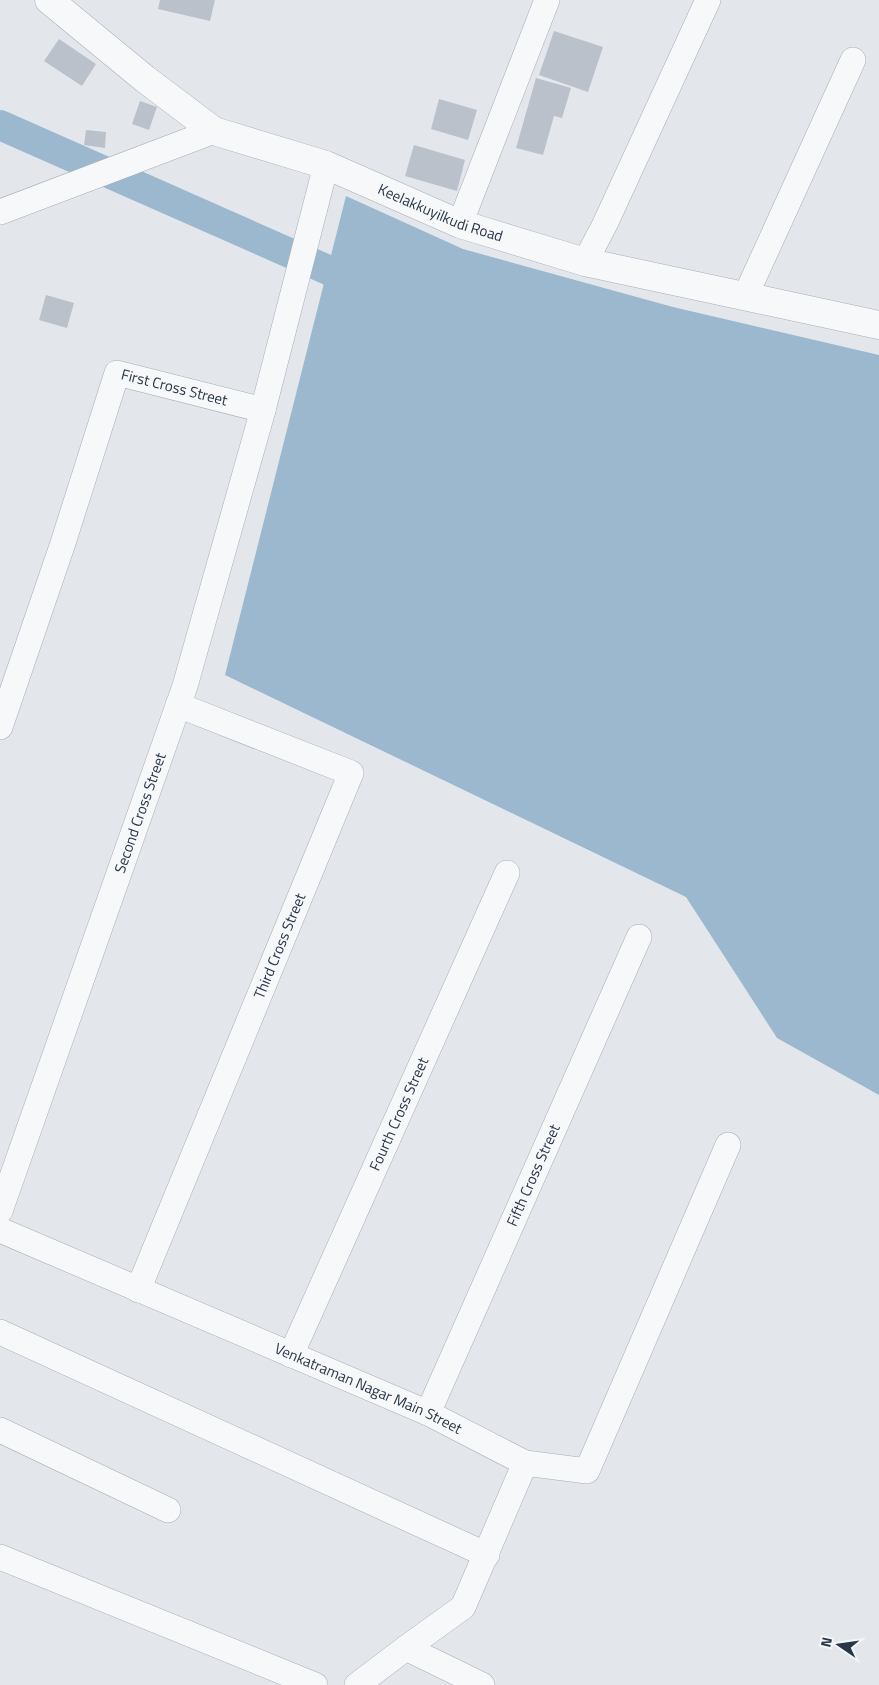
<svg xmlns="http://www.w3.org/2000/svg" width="879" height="1685" font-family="'Titillium Web',sans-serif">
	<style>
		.water { fill: #9bb8cf }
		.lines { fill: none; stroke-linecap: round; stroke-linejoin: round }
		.canal { stroke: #9bb8cf; stroke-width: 30 }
		.building { fill: #bac1cb }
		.minor-casing { stroke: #a7aeb7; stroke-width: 26 }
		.tertiary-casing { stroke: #a7aeb7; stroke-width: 29 }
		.minor { stroke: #f6f8fa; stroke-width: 25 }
		.tertiary { stroke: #f6f8fa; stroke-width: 28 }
		.labels { text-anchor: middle; stroke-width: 4.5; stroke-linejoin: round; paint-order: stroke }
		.street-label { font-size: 15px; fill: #293646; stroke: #f3f6f9 }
	</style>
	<rect width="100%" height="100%" fill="#e3e7ec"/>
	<path class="water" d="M346 196 463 249 673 307 879 355V1095L777 1038 686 897 225 675Z"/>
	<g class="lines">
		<path class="canal" d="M0 125 328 270 363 291"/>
	</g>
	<path class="building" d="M160 0H215L210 21 158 9Z
		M554 31 603 47 588 92 539 75Z
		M59 39 96 64 82 86 44 61Z
		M536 78 571 88 562 118 554 116 543 155 516 148Z
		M439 99 477 110 468 140 431 129Z
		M140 101 157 107 149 130 132 124Z
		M86 130 106 132 105 148 84 145Z
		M414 145 465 160 457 191 405 176Z
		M46 295 74 303 67 328 39 320Z"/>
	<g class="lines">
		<g class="minor-casing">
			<g id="minor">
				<path d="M0 212 214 131"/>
				<path d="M460 224 547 0"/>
				<path d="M585 262 605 224 708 0"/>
				<path d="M745 297 853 60"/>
				<path id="s1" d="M0 727 63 543 117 373 263 410 326 165"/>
				<path id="s2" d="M0 1211 185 686 263 410"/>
				<path id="s3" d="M0 1230 428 1413 525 1463 463 1607 406 1648"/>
				<path id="s4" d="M138 1290 351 773 178 705"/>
				<path d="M0 1332 487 1555"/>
				<path id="s5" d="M291 1355 507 873"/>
				<path id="s6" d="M428 1413 639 937"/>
				<path d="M0 1430 168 1510"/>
				<path d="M525 1463 587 1471 728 1145"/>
				<path d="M0 1557 315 1685"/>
				<path d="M357 1685 406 1648 482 1685"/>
			</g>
		</g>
		<g class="tertiary-casing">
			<g id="tertiary">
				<path id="s7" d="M49 0 145 79 214 131 326 165 460 224 585 262 879 325"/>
			</g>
		</g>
		<use href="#minor" class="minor"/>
		<use href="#tertiary" class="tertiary"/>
	</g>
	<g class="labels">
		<g class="street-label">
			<text dy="5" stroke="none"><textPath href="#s7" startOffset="452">Keelakkuyilkudi Road</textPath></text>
			<text dy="5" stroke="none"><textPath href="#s1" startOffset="432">First Cross Street</textPath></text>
			<text dy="5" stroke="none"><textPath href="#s2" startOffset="422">Second Cross Street</textPath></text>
			<text dy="5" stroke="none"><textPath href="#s4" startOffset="372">Third Cross Street</textPath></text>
			<text dy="5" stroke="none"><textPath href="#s5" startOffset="264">Fourth Cross Street</textPath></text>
			<text dy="5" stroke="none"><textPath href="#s6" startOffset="260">Fifth Cross Street</textPath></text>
			<text dy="5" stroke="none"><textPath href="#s3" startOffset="401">Venkatraman Nagar Main Street</textPath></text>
		</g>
	</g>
	<g transform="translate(839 1645) rotate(283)" stroke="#f3f6f9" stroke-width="4" paint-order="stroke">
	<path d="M0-4L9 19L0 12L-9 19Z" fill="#293646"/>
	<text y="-8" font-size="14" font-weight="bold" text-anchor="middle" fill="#293646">N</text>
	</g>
</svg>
